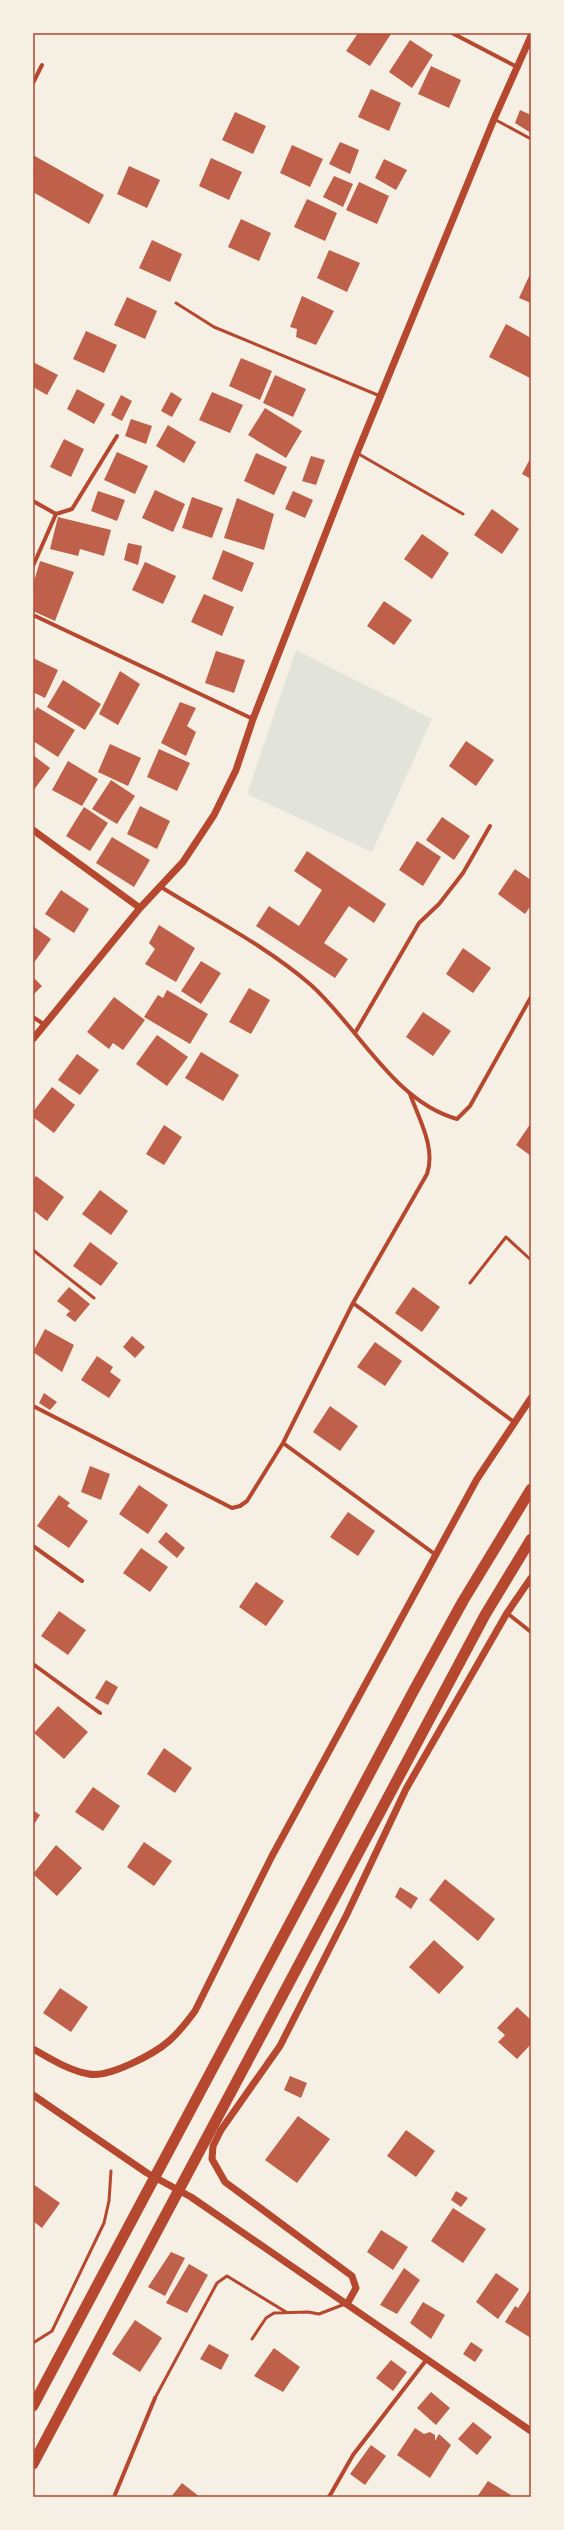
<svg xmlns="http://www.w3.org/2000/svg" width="564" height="2530" font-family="Rubik,sans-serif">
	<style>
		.green { fill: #e2e4dc }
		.building { fill: #bf614a }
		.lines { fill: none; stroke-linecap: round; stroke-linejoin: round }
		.service { stroke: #b5482f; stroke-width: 3 }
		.minor { stroke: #b5482f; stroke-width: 4 }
		.tertiary { stroke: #b5482f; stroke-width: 7 }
		.trunk { stroke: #b5482f; stroke-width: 11 }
		.neatline { fill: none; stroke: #b5482f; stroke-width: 1.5 }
	</style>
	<rect width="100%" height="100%" fill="#f6efe4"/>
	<path class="green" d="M296 650 432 719 372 852 247 794Z"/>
	<path class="building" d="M358 33 391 34 370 66 346 51Z
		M410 40 433 55 412 88 389 72Z
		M431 66 461 80 449 108 418 94Z
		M371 89 401 103 389 131 358 117Z
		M520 110 531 115V133L515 123Z
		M235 112 266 126 253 154 222 140Z
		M340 142 359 150 350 174 329 164Z
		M292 145 323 159 310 187 280 173Z
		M33 155 104 195 89 224 33 192Z
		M211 158 242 172 229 200 199 186Z
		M384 159 407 170 396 190 375 178Z
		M129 166 160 180 147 208 117 194Z
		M334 176 353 184 343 207 323 197Z
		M359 182 389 196 377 224 346 210Z
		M307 199 337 213 325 241 294 227Z
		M241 219 271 233 259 261 228 247Z
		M152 240 182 254 170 282 139 268Z
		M329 250 360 263 347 292 317 278Z
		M531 272V303L519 298Z
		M302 296 334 311 316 345 296 337 297 329 290 327Z
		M127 297 157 311 145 339 114 325Z
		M506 324 531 338 530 378 489 357Z
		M86 331 117 345 104 373 73 359Z
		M241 358 272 371 260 400 229 386Z
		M33 362 58 375 47 395 33 387Z
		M275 375 306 389 293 417 263 403Z
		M77 389 105 404 94 424 67 409Z
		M171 392 182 399 172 417 161 411Z
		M212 392 243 405 230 433 199 420Z
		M121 395 132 401 122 421 111 415Z
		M265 408 302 431 286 458 248 435Z
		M131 419 152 426 146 444 125 436Z
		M168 425 196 442 184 463 156 446Z
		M64 439 84 449 71 477 50 467Z
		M117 452 148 466 135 494 104 480Z
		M256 453 287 467 274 495 244 481Z
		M311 456 325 460 316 485 302 481Z
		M531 457V479L522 474Z
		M155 490 185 504 173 532 142 518Z
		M98 491 125 500 117 521 91 511Z
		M293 491 313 500 305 518 285 509Z
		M192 497 223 508 212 538 182 528Z
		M237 498 274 514 264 550 224 538Z
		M492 509 519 529 502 554 474 535Z
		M58 517 111 530 104 556 80 549 78 556 50 549Z
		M422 534 449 553 432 579 404 559Z
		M128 543 142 546 138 565 124 560Z
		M223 550 254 563 242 592 212 579Z
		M40 561 74 572 55 621 33 611V585Z
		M145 562 176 576 163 604 132 590Z
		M204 594 234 607 222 636 191 622Z
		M384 601 412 620 394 645 367 626Z
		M216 651 245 660 234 693 205 683Z
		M33 658 58 670 45 698 33 692Z
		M120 671 140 684 118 725 99 714Z
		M63 680 101 704 85 730 47 707Z
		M180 702 196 708 187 726 196 732 186 756 161 743Z
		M37 707 75 730 58 757 33 741V714Z
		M466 741 494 760 476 786 449 766Z
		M110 744 141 758 128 786 98 772Z
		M159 749 190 763 177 791 147 777Z
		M33 755 50 768 33 791Z
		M68 761 98 779 82 806 52 790Z
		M111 780 135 796 117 824 92 809Z
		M140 806 170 821 157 849 127 834Z
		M84 807 108 823 90 851 66 836Z
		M442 817 470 836 454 860 426 840Z
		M112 837 150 860 134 887 96 863Z
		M417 841 441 857 423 886 399 870Z
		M307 851 386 904 374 923 349 906 324 943 348 959 335 978 256 926 269 906 299 926 322 890 294 871Z
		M515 869 531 880V905L525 914 498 894Z
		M61 890 89 909 74 933 45 914Z
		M159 925 195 948 176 982 145 964 155 949 149 943Z
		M34 927 51 939 33 964V928Z
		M463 948 491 968 473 993 446 974Z
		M201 961 221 973 201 1004 181 991Z
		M33 977 42 986 33 995Z
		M249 988 270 1000 251 1034 229 1022Z
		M167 990 208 1014 190 1044 144 1017 158 995 163 998Z
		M114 997 145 1020 123 1050 113 1043 109 1049 87 1032Z
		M423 1012 451 1031 433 1056 406 1037Z
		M157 1035 188 1057 167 1086 136 1064Z
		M201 1052 239 1075 223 1101 185 1078Z
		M77 1054 99 1070 80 1095 58 1080Z
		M52 1087 75 1105 54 1133 33 1117V1112Z
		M531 1123V1156L516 1145Z
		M164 1125 182 1137 164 1165 146 1154Z
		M36 1176 64 1197 47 1221 33 1210V1180Z
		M100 1190 128 1211 111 1235 82 1214Z
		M90 1242 118 1263 101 1286 73 1266Z
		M69 1287 90 1304 75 1322 66 1315 70 1311 57 1301Z
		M413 1287 440 1307 422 1332 395 1313Z
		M45 1329 74 1345 62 1372 33 1352Z
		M132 1336 145 1347 135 1358 123 1347Z
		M375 1342 402 1361 385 1386 357 1367Z
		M97 1356 113 1367 110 1372 121 1380 109 1398 81 1380Z
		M44 1393 57 1402 50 1410 39 1403Z
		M330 1406 358 1426 340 1451 313 1432Z
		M90 1466 110 1474 101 1500 81 1492Z
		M139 1485 168 1505 148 1534 119 1514Z
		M59 1495 70 1503 67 1506 88 1521 69 1548 37 1526Z
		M348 1512 375 1531 358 1556 330 1537Z
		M166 1532 185 1548 177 1558 158 1542Z
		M141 1548 168 1567 150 1592 123 1573Z
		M256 1582 284 1601 266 1626 239 1607Z
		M59 1611 86 1630 68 1655 41 1636Z
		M106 1680 118 1687 108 1705 95 1698Z
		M58 1706 88 1732 64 1759 34 1733Z
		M164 1748 192 1768 175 1793 147 1774Z
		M93 1787 120 1806 103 1831 75 1812Z
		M33 1810 40 1815 33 1826Z
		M144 1842 172 1861 154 1886 127 1867Z
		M56 1845 82 1868 57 1896 33 1874Z
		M445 1879 495 1919 478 1941 429 1900Z
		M400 1887 418 1898 411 1909 395 1897Z
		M434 1940 464 1967 439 1994 409 1967Z
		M60 1988 88 2007 71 2032 43 2013Z
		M517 2007 531 2020V2044L517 2059 498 2042 505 2035 497 2028Z
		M290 2076 307 2083 301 2098 284 2090Z
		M298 2116 330 2139 297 2183 265 2160Z
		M406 2130 435 2151 416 2177 387 2156Z
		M33 2184 60 2203 42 2228 33 2221Z
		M456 2191 468 2198 461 2207 451 2200Z
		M453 2208 486 2229 463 2263 431 2241Z
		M381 2230 408 2247 393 2270 367 2252Z
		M171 2252 185 2258 165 2296 148 2287Z
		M189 2264 208 2275 187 2313 166 2303Z
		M404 2268 420 2280 397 2314 380 2305Z
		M496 2273 519 2289 498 2319 476 2302Z
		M531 2288V2338L505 2322 515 2306 518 2308Z
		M423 2302 445 2315 431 2339 410 2323Z
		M135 2320 162 2338 140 2372 112 2354Z
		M471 2342 483 2350 475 2362 463 2354Z
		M209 2344 229 2355 221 2370 200 2359Z
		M274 2348 300 2367 283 2392 254 2376Z
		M391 2360 407 2372 393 2391 376 2378Z
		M431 2392 450 2408 436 2425 417 2408Z
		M473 2422 492 2437 477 2455 458 2439Z
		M415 2428 424 2434 430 2432 435 2435V2441L439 2434 451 2445 430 2478 397 2455Z
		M371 2445 386 2456 365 2485 350 2474Z
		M488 2481 511 2495 510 2497H477Z
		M182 2483 200 2497H171Z"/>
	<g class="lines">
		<path class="service" d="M494 119 531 139
			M176 303 214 327 380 396
			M357 453 463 514
			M33 1250 94 1298
			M470 1283 506 1237 531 1260
			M252 2339 266 2318 274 2313 308 2312 319 2314 345 2304
			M33 2343 52 2331 104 2223 109 2201 111 2171
			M155 2398 217 2283 227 2276 286 2312"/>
		<path class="minor" d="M452 33 517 67
			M33 83 42 65
			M33 501 56 514 33 566
			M56 514 72 509 117 436
			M33 615 253 719
			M161 887C211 918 266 946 311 985 358 1027 394 1102 457 1119L470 1106 531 997
			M33 1017 45 1025
			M355 1033 419 923 439 904 463 873 490 826
			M353 1303 514 1422
			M33 1406 232 1508 240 1506 247 1501 283 1443 353 1303 427 1174C436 1148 419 1119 410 1094
			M283 1443 436 1555
			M33 1546 82 1581
			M507 1613 531 1632
			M33 1664 100 1713
			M114 2497 155 2398
			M329 2497 353 2455 427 2359"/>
		<path class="tertiary" d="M33 830 140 908
			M33 1039 140 908 183 862 214 815 236 770 253 719 357 453 494 119 531 36
			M33 2049C50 2058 69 2071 89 2074 109 2078 154 2054 169 2041 179 2032 187 2022 195 2011L272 1856 477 1479 531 1398
			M33 2095 147 2173 191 2197 531 2431
			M347 2304 356 2288 352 2276 225 2182 212 2159 213 2146 221 2130 280 2046 347 1914 406 1789 507 1613 531 1578"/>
		<path class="trunk" d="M33 2406 414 1690 463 1601 531 1489
			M33 2464 485 1615 531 1539"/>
	</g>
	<rect width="564" height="2530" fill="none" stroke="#f6efe4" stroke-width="68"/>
	<rect x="34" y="34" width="496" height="2462" class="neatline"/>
</svg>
